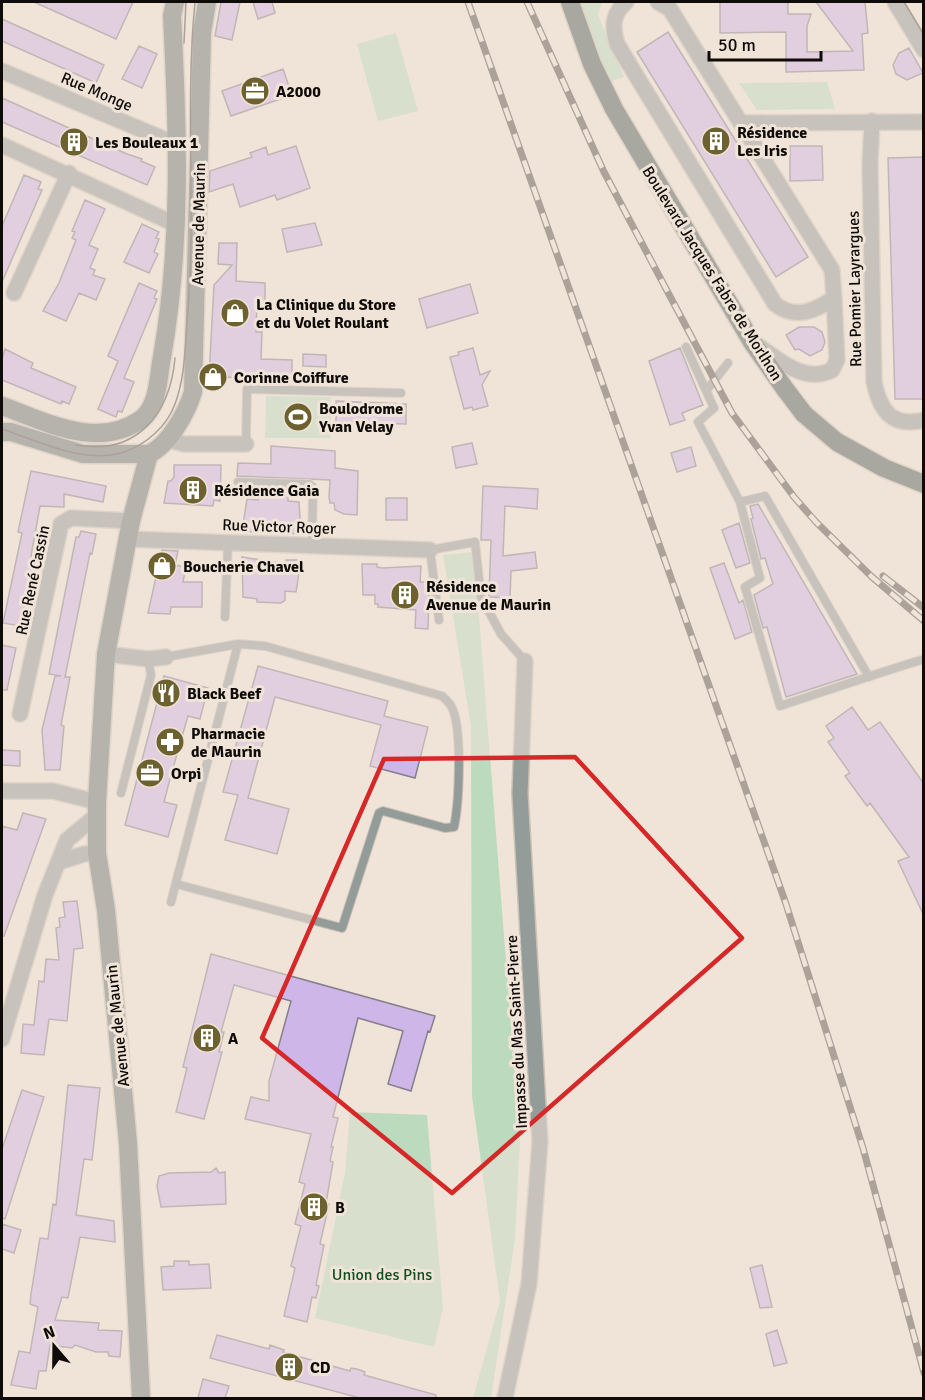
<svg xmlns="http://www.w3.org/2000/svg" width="925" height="1400" font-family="Signika,sans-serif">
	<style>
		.green { fill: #bcdabe }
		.building { fill: #ceb7e8; stroke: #857f8c; stroke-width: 1.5 }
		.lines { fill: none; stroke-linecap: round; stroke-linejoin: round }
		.lane-casing { stroke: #ccc1b7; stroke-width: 10 }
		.street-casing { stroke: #ccc1b7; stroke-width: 18 }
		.secondary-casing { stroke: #ccc1b7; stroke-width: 21 }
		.primary-casing { stroke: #ccc1b7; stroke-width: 21 }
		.lane { stroke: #949c9a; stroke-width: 8 }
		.street { stroke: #949c9a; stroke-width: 15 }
		.secondary { stroke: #6d7876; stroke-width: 18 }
		.primary { stroke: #525f5c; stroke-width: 18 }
		.tram { stroke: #59524c; stroke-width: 1.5 }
		.rail-casing { stroke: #59524c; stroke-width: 7 }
		.rail { stroke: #f0e4d8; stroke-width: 4.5; stroke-dasharray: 14; stroke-linecap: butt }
		.marked { fill: none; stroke: #d62828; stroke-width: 4.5; stroke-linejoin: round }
		.labels { text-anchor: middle; stroke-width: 6; stroke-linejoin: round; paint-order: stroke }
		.street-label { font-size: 16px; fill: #0f0b08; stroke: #f0e4d8 }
		.poi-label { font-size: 16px; font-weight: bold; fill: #0f0b08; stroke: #f0e4d8; text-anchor: start }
		.park-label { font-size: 16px; fill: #0f501f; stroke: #f0e4d8 }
	</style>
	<rect width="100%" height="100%" fill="#f0e4d8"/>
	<path class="green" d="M578 2H602L598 15 624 77 609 82 593 48Z
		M396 33 418 111 378 121 357 44Z
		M827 82 835 109 757 110 739 83Z
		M266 396 331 397V438H265Z
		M474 552 520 1140 515 1239 491 1398H473L500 1301 472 1096 471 726 443 555Z
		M350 1112 427 1115 443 1308 434 1347 315 1318 345 1173Z"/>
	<path class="building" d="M34 2H133L116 39Z
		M221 2H240L232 40 215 36Z
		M253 2H272L275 13 258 19Z
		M720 2H788V14H811L807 26V52L853 51 816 2H865L868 33 862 34 864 70 786 72V32L720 33Z
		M2 19 104 65 96 83 2 41Z
		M668 32 808 257 776 277 637 52Z
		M139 46 157 54 142 88 122 79Z
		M909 48 923 73 907 80 896 74 893 65 899 53Z
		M283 69 292 95 231 116 222 91Z
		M2 98 127 154 142 159 141 161 155 167 147 185 2 122Z
		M296 146 310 188 277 200 275 195 240 207 233 184 209 192 210 171 252 157 250 153 266 147 268 155Z
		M790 146H822L823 180 790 181Z
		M924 157V399H895L888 158Z
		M24 175 41 182 38 189 42 190 2 282V226Z
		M85 200 105 209 89 245 98 249 90 268 95 270 93 275 105 279 96 300 79 293 66 321 43 311 59 283 76 240 72 238 75 232 72 231Z
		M315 223 322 245 287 252 282 229Z
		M142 224 159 232 156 238 159 239 154 252 158 254 149 273 124 262Z
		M219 243H237L236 281 265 283V302H257L256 332H262L261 359 292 360V381L272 380V378L209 377 214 285 232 265 218 264Z
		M139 283 157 291 154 298 157 299 124 378 134 382 122 412 118 411 116 417 98 409 118 361 108 356Z
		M470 284 478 313 427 328 419 299Z
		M799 327H814L822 332 825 342 822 350 810 356 799 349 795 350 786 335Z
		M473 348 480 375 490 371 482 385 488 406 473 410 472 407 464 409 450 357 459 355 458 352Z
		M680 348 703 405 682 413 685 420 670 425 649 361Z
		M5 349 33 363 31 368 76 387 69 404 62 401 61 404 2 380V359Z
		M303 354 326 355V367L303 366Z
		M336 401 406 404V424L336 422Z
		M472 443 477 464 456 468 452 447Z
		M271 446 335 451V468L358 471 357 515 344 514 335 510 334 503H330L329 497 330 480 237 476 238 463 271 464Z
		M691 447 696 466 677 472 671 453Z
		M174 465H221L220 501 214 500 213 506 164 503 168 481H171L174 477Z
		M31 471 106 486 103 502 64 494V507L40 506 31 556V569H33L20 626 3 623 22 533 18 532Z
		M483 486 538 489 537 509 505 506 503 556 535 552 537 568 511 571 510 598 489 597 491 540H481Z
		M258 489H288V501L299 502 301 534 286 533V529L262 528H257V532L242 531 247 499 258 500Z
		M386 498H407V520H386Z
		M758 504 857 674 786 697 767 627 763 628 754 595 773 584 765 558 761 559 751 519 753 518 750 506Z
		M739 523 750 563 736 568 722 530Z
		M81 531 96 534 92 554 90 553 65 677H70L61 725 64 726 60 770H45L42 730 55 676H61L49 674 76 537H79Z
		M162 550 178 551 175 565 186 567 183 582H202V607H171L170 614 148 613Z
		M242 557 281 563H286V560H301L296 592 285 591V600L281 603 257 602V599L243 597Z
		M724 563 739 603 743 600 752 632 735 639 710 568Z
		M362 564H377V567L382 568 421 566 420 582H427L429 595 428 629 415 628 416 610 378 607V604H375V595H363Z
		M2 645 16 648 7 690H2Z
		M258 666 388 701 384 716 428 727 415 778 370 766 381 725 275 697 248 798 289 809 277 854 225 840 238 795 223 792Z
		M164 676 208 688 200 719 188 716 171 775 164 802 177 805 168 837 125 825Z
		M852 707 868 730 880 722 924 784V916L898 861 909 857 870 803 867 806 845 776 850 773 828 742 834 738 826 726Z
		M2 750 20 751V766L2 765Z
		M23 813 46 819 4 936H2V826L17 830Z
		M77 901 83 948 74 949 67 1021 49 1019 44 1055 21 1053 23 1024 34 1025 39 981 44 982 46 959 59 960 56 928 60 927 59 918 65 917 63 902Z
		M211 954 435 1016 430 1032 428 1031 411 1091 388 1084 403 1031 358 1018 333 1117 338 1118 331 1147H333L330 1161 333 1162 326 1203 329 1204 320 1244 324 1245 316 1285 319 1286 316 1298 312 1297 307 1322 284 1316 295 1268 291 1266 301 1226 295 1224 305 1184 299 1182 311 1134 245 1119 251 1097 269 1101V1081L291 1001 234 985 221 1032H224L219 1052H222L204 1119 176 1112 187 1068 183 1067Z
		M68 1085 100 1088 92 1160 84 1159 76 1215 114 1221 115 1242 80 1237 68 1298 62 1297 55 1320 99 1323 98 1330 122 1331 120 1357 109 1356 108 1352H96L75 1345 72 1348 50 1345 46 1371H39L36 1389 11 1385 19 1351 30 1353 38 1307 30 1304 31 1294 40 1238 48 1239 53 1204 56 1205Z
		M22 1090 44 1097 5 1219 2 1218V1149Z
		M216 1168 219 1173 225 1172 226 1204 161 1207 157 1186 159 1176 169 1173 211 1172Z
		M2 1224 21 1230 14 1253 2 1249Z
		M174 1261H189V1265L209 1264 211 1288 163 1290 161 1267 174 1266Z
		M762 1265 772 1307 760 1308 750 1268Z
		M777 1330 787 1363 774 1366 766 1334Z
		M217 1335 269 1349 270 1345 284 1350 283 1352 350 1371 351 1368 357 1369 365 1372 364 1375 436 1395V1398H360L210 1358Z
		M203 1379 229 1386 225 1398H198Z"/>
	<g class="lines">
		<g class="lane-casing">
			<path id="lane" d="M686 347 714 408 698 422 740 502
				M706 391 728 363
				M246 444 247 389 401 393
				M238 482 309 484 313 487 312 545
				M225 617 228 542
				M439 620 430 550 475 542 481 597 501 634 525 661
				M166 657 238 644 265 646 442 696C445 699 449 702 451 706 463 726 459 803 454 827L445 828 383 811 379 813 342 928 176 884
				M869 677 765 496 740 502 760 578 745 587 780 706C828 690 875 674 924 659
				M121 793 151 675 148 659
				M171 902 238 644"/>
		</g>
		<g class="street-casing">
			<path id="street" d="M626 2C612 15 612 26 617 44L775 304C795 320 815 311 834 298L832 270 670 9 658 2
				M895 2 924 50
				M2 71 178 145
				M872 121 870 164 874 382C880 410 891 428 924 420
				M741 123 924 122
				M2 145 177 225
				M14 293 69 173
				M757 345C779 360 805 384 832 370L837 360 834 298
				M167 439 184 444H246
				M127 539 430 550
				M106 654 148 659 166 657
				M20 714 61 524 71 518 131 521
				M2 791H53L97 802
				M59 862 84 854 97 853
				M2 1039 45 895 67 840 96 816
				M505 1398 529 1284 540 1142 520 794 525 661"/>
		</g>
		<g class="secondary-casing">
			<path id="secondary" d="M2 406C44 421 97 450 140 420 159 407 158 377 162 357 182 243 178 131 172 16L175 2
				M2 432H11L83 454H149
				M141 1398 128 1143 106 910 97 853V802L106 654 131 521 149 454C169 445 187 412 193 392L202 33 207 2"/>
		</g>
		<g class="primary-casing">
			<path id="primary" d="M570 2 592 64 614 109 752 342 785 389 804 414 837 442 884 468 924 484"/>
		</g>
		<use href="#lane" class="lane"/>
		<use href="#street" class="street"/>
		<use href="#secondary" class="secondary"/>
		<use href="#primary" class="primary"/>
		<path class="tram" d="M904 2 924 35
			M184 43 186 2
			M2 429C38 441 85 465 124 452 147 444 167 426 175 404 186 375 185 341 188 310 196 207 185 104 195 2
			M76 445C137 456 170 414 175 358"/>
		<g class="rail-casing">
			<path id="rail" d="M468 2 786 904 863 1148 924 1373
				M527 2 604 172 732 413 794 497 816 522 872 577 924 621
				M883 576 924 608"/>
		</g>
		<use href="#rail" class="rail"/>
	</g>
	<path d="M0 0H925V1400H0ZM575 757 742 938 452 1193 262 1038 384 759Z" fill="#f0e4d8" fill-opacity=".55" fill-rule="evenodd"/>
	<path class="marked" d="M575 757 742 938 452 1193 262 1038 384 759Z"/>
	<defs>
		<g id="office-disc" transform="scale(1.5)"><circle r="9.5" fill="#6d622f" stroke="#f0e4d8"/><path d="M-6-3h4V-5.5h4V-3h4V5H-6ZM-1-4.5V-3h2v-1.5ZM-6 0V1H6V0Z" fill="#fff"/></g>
		<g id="building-disc" transform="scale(1.5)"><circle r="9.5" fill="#6d622f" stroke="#f0e4d8"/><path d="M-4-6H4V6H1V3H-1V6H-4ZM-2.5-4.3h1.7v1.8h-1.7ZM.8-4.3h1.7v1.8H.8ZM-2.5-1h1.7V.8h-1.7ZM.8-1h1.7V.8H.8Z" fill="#fff"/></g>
		<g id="shop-disc" transform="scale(1.5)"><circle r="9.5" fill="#6d622f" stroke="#f0e4d8"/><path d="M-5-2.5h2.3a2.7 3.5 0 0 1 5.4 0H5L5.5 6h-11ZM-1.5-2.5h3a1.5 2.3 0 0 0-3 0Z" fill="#fff"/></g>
		<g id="stadium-disc" transform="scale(1.5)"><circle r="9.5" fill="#6d622f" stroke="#f0e4d8"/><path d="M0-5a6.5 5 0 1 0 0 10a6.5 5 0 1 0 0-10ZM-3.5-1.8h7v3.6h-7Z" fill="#fff"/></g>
		<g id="restaurant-disc" transform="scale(1.5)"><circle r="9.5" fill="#6d622f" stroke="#f0e4d8"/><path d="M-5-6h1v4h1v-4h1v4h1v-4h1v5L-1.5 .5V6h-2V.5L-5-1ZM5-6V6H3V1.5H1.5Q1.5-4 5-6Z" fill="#fff"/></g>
		<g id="pharmacy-disc" transform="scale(1.5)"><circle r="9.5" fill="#6d622f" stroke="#f0e4d8"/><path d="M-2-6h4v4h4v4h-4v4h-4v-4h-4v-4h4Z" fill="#fff"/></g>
	</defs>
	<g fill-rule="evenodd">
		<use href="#office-disc" x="255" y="91"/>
		<use href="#building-disc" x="716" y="141"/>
		<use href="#building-disc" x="74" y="142"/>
		<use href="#shop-disc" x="235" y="313"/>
		<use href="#shop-disc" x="213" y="377"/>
		<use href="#stadium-disc" x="298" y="417"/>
		<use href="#building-disc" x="193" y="490"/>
		<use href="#shop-disc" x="162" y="566"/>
		<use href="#building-disc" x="405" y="595"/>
		<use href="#restaurant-disc" x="166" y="693"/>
		<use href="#pharmacy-disc" x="170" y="742"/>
		<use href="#office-disc" x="150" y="773"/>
		<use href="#building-disc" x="207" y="1038"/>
		<use href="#building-disc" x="314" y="1207"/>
		<use href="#building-disc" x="289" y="1367"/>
	</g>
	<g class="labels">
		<g class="street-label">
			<text transform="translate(97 91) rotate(23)" y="6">Rue Monge</text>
			<text transform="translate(198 224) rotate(-89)" y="6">Avenue de Maurin</text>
			<text transform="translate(713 273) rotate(58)" y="6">Boulevard Jacques Fabre de Morlhon</text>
			<text transform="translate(854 289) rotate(-91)" y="6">Rue Pomier Layrargues</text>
			<text transform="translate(279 526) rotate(2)" y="6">Rue Victor Roger</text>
			<text transform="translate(32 580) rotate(-78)" y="6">Rue René Cassin</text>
			<text transform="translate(117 1026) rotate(-96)" y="6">Avenue de Maurin</text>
			<text transform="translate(516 1032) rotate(-93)" y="6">Impasse du Mas Saint-Pierre</text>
		</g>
		<g class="poi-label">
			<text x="276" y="97">A2000</text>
			<text x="737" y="138">Résidence<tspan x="737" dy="18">Les Iris</tspan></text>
			<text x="95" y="148">Les Bouleaux 1</text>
			<text x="256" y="310">La Clinique du Store<tspan x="256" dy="18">et du Volet Roulant</tspan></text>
			<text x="234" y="383">Corinne Coiffure</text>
			<text x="319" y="414">Boulodrome<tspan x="319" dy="18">Yvan Velay</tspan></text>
			<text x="214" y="496">Résidence Gaia</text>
			<text x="183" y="572">Boucherie Chavel</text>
			<text x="426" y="592">Résidence<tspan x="426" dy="18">Avenue de Maurin</tspan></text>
			<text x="187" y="699">Black Beef</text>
			<text x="191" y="739">Pharmacie<tspan x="191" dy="18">de Maurin</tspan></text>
			<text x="171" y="779">Orpi</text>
			<text x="228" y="1044">A</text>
			<text x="335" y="1213">B</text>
			<text x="310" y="1373">CD</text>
		</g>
		<g class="park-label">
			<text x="382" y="1280">Union des Pins</text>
		</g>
	</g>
	<rect width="925" height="1400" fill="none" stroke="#0f0b08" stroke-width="6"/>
	<g transform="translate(54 1346) rotate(340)" stroke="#f0e4d8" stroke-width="4.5" paint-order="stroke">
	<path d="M0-4.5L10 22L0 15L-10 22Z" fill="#0f0b08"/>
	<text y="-9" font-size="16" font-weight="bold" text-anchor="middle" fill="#0f0b08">N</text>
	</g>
	<path d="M709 51v9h112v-9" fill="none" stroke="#0f0b08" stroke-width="3"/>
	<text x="718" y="51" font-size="18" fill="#0f0b08" stroke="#f0e4d8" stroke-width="4.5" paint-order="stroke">50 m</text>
</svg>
